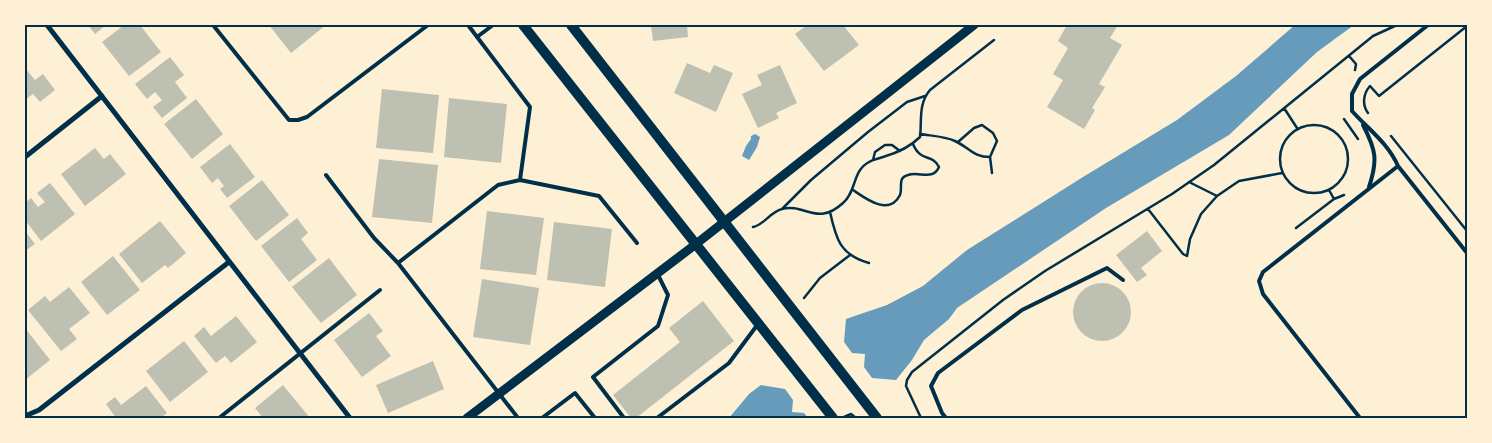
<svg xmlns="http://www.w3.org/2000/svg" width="1492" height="443" font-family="Signika,sans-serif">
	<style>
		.water { fill: #669bbc }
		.building { fill: #bec0b2 }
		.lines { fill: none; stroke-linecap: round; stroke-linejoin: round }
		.path { stroke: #003049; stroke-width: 2.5 }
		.service { stroke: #003049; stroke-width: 4 }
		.minor { stroke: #003049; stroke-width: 5 }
		.tertiary { stroke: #003049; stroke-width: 9 }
		.secondary { stroke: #003049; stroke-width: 10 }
		.neatline { fill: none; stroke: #003049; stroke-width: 2 }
	</style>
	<rect width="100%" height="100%" fill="#fdf0d5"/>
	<path class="water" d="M1295 25H1354L1317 52 1229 135 1106 208 957 308 949 319 924 340 912 360 896 380 872 378 864 367 865 354 852 353 844 342 846 319 887 305 923 286 967 250 1083 177 1177 120 1236 76Z
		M755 134 760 137 757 147 749 160 742 156 746 146 751 139V136Z
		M761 385 785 389 793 400 792 412 804 413 808 418H729L749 394Z"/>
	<path class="building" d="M88 25H106L95 34Z
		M124 25H140L161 52 129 76 102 42Z
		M269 25H326L291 53Z
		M651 25H687L688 37 653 41Z
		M807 25H843L859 45 824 71 795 34Z
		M1067 25H1118L1110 38 1122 45 1099 84 1105 87 1092 108 1095 110 1084 129 1047 107 1063 80 1053 74 1068 48 1058 41Z
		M170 57 184 75 175 82 187 98 162 118 153 107 162 100 155 92 147 99 135 84Z
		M687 63 710 73 714 65 733 73 716 112 674 93Z
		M780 65 797 103 776 113 779 118 758 128 742 94 762 85 757 75Z
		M25 68 35 80 43 74 55 90 40 102 33 94 25 100Z
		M382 89 439 95 433 153 376 148Z
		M449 98 507 104 501 163 444 157Z
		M196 99 223 134 192 159 164 124Z
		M230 144 255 177 227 198 220 189 224 186 218 178 212 183 200 167Z
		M95 148 104 159 110 154 126 174 85 206 61 174Z
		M379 159 438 165 432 223 372 217Z
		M262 180 289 215 256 241 229 206Z
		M50 183 75 214 41 241 25 220V203L31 198 38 207 45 202 37 193Z
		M487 211 544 218 536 275 480 269Z
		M297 218 308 233 301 239 317 260 289 282 261 246Z
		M160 221 186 253 168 268 165 265 142 283 119 254Z
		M554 222 612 229 605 287 547 280Z
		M25 231 35 244 25 251Z
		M1147 231 1162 251 1141 268 1147 275 1137 282 1116 255Z
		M113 256 140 290 107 315 81 282Z
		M329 258 357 295 321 323 292 287Z
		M482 279 539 288 530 345 473 337Z
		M1073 312a29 29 0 1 1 58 0a29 29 0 1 1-58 0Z
		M69 287 90 313 69 329 77 339 61 351 28 310 45 296 50 302Z
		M703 301 734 341 636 418H631L613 395 680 342 669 328Z
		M369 313 383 331 376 336 391 356 362 377 334 340Z
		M236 316 257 342 231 363 225 356 216 363 194 336 204 327 211 336Z
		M25 328 50 360 25 380Z
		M184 341 208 372 170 402 146 371Z
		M433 361 444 389 388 413 376 385Z
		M283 385 310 418H263L255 408Z
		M146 386 167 413 160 418H116L106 404 115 397 121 405Z"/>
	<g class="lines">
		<path class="path" d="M1349 56 1356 64 1355 70
			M1284 108 1297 128
			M1368 113C1362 105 1363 94 1370 86L1379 96 1467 26
			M1344 119 1358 139
			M1280 159a34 34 0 1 1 68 0a34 34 0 1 1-68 0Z
			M920 134C932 136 944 136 955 141 970 148 973 157 990 157
			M1391 136 1467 231
			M958 142 974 128 982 125 993 133 997 141 990 157 992 173
			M873 160 875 152 885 145H892L900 151
			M1189 182 1217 196
			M853 190C865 198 889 217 900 195 903 187 897 178 908 175 919 171 933 181 939 167 932 153 921 163 913 144
			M1334 199 1344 195
			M782 209 811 180 868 132 907 102 925 96
			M1148 209 1183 254 1187 256 1190 239 1201 214 1217 196 1239 181 1282 173
			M830 212C836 239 840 255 869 263
			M753 227C764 225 770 212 782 209 805 203 817 227 843 203 857 191 852 171 869 162 873 159 878 159 883 157 897 153 909 148 920 137 922 121 918 104 930 90L994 40
			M1296 228 1334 199 1329 190
			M804 298 820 278 850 255
			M844 417 851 414 856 418
			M921 418 906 386 907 380 912 372 1003 300 1045 271 1172 194 1214 165 1373 36 1397 25"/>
		<path class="service" d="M213 25 289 120H298L307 117 428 25
			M468 25 530 107 520 180 498 185 398 263 518 418
			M1428 25 1360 79 1352 94V111C1368 129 1388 143 1398 166L1467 253
			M477 37 493 25
			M1363 125C1376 150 1378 160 1369 187
			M326 175 374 238 398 263
			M520 180 599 196 637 243
			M219 418 380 290
			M542 418 575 393 595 418
			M624 418 593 377 658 326 668 295 658 275
			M657 418 729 363 758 324
			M946 418 942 413 931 386 938 373 1022 310 1107 268 1123 280
			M1360 418 1263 294 1259 281 1263 272 1398 166"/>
		<path class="minor" d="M47 25 350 418
			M25 157 102 96
			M25 416 39 410 229 262"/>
		<path class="tertiary" d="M467 418 696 244 974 25"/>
		<path class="secondary" d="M523 25 833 418
			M571 25 877 418"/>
	</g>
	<rect width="1492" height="443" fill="none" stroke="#fdf0d5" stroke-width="52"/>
	<rect x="26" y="26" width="1440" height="391" class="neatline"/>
</svg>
